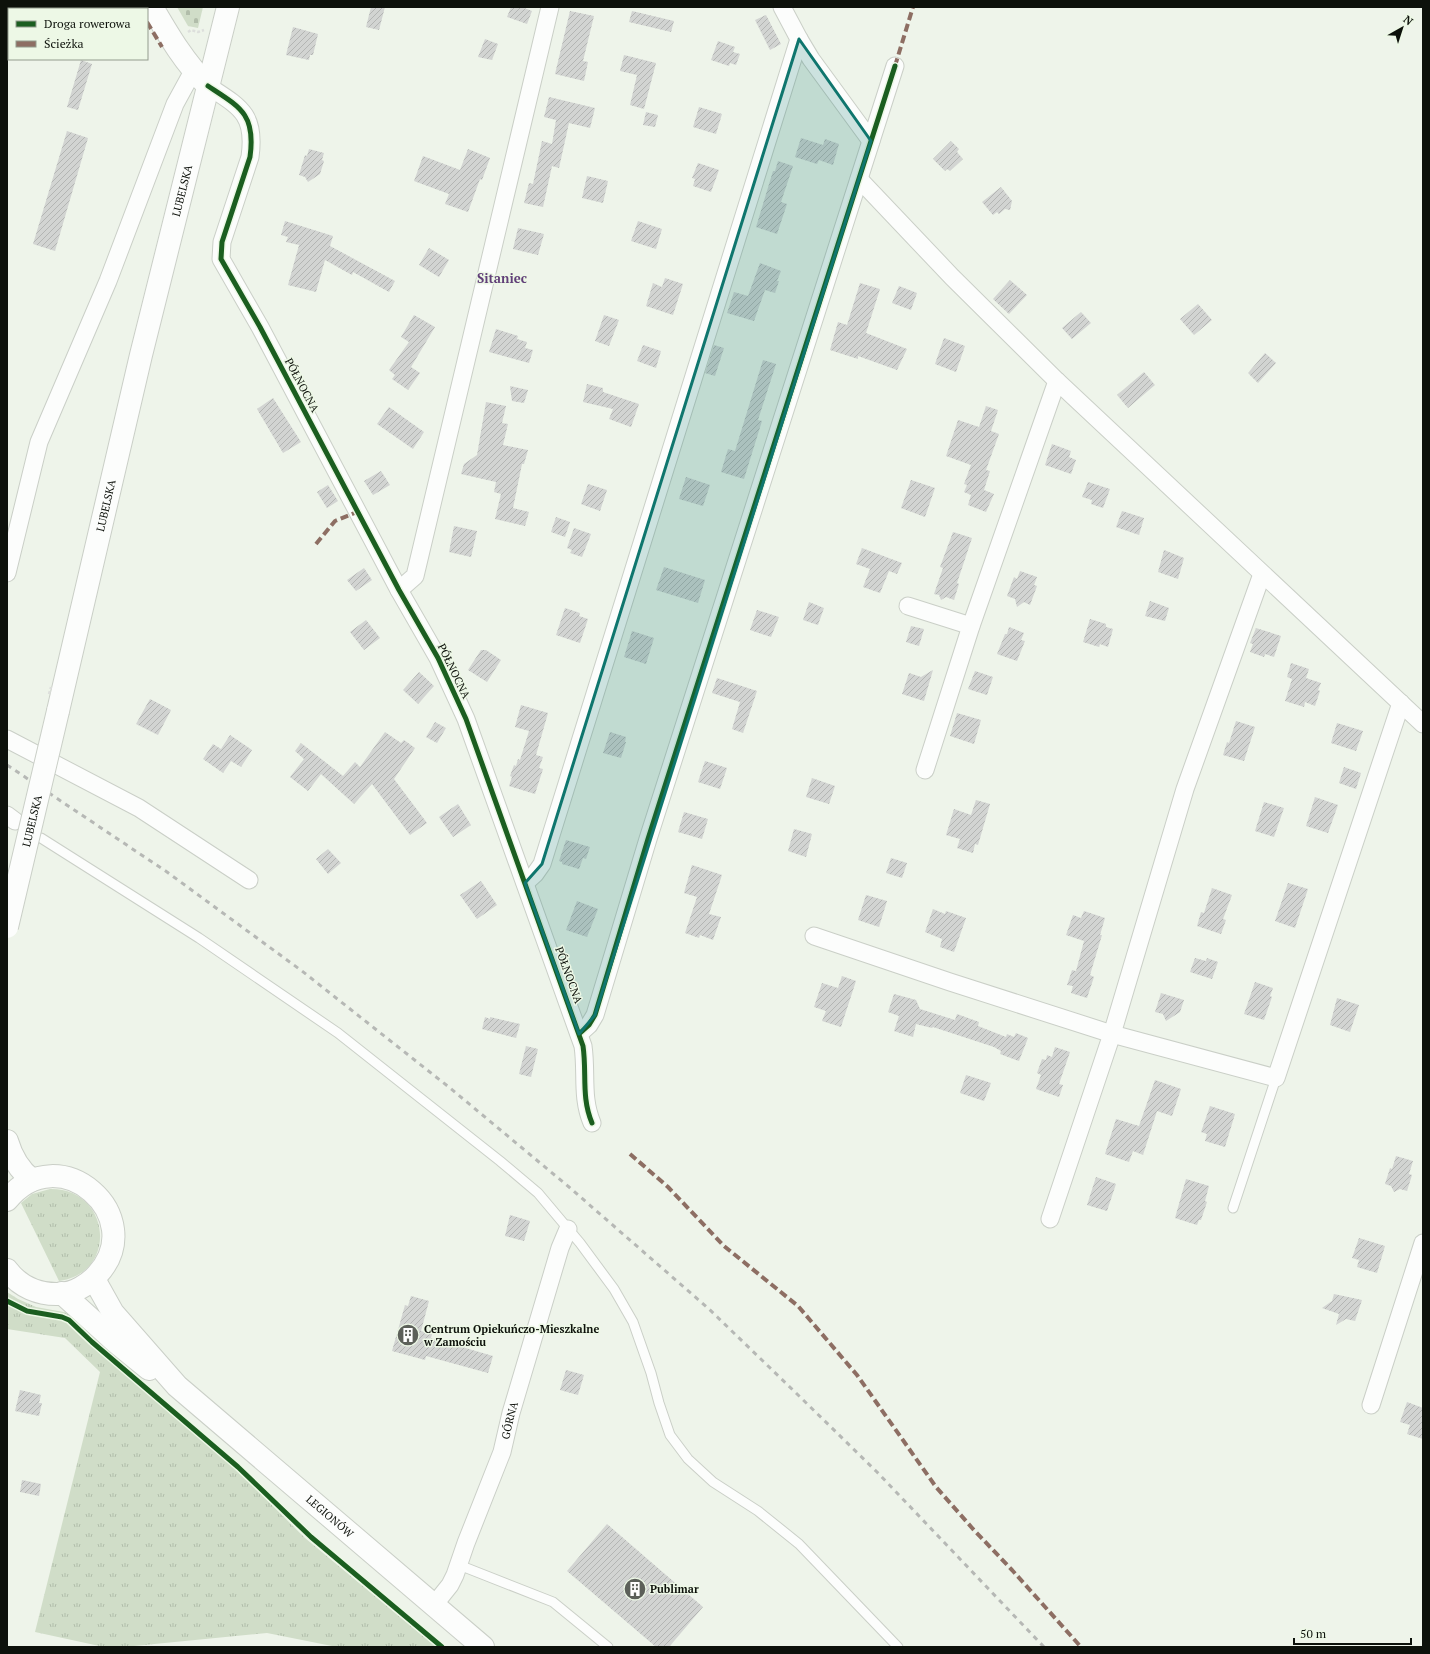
<svg xmlns="http://www.w3.org/2000/svg" width="1430" height="1654" font-family="'PT Serif',serif">
	<style>
		.grass { fill: url(#grass-tufts) }
		.cemetery { fill: url(#cemetery-stones) }
		.building { fill: url(#building-hatch) }
		.lines { fill: none; stroke-linecap: round; stroke-linejoin: round }
		.service-casing { stroke: #cacfc7; stroke-width: 11 }
		.minor-casing { stroke: #cacfc7; stroke-width: 19 }
		.secondary-casing { stroke: #cacfc7; stroke-width: 24 }
		.trunk-casing { stroke: #cacfc7; stroke-width: 24 }
		.path { stroke: #dddfdc; stroke-width: 2.5; stroke-dasharray: 3 2; stroke-linecap: butt }
		.service { stroke: #fcfdfc; stroke-width: 9 }
		.minor { stroke: #fcfdfc; stroke-width: 17 }
		.secondary { stroke: #fcfdfc; stroke-width: 22 }
		.trunk { stroke: #fcfdfc; stroke-width: 22 }
		.rail { stroke: #b6b8b5; stroke-width: 3; stroke-dasharray: 5 5; stroke-linecap: butt }
		.trunk-bridge-casing { stroke: #cacfc7; stroke-width: 24; stroke-linecap: butt }
		.path-bridge { stroke: #dddfdc; stroke-width: 2.5; stroke-dasharray: 3 2; stroke-linecap: butt }
		.trunk-bridge { stroke: #fcfdfc; stroke-width: 22 }
		.quiet { stroke: #8d6e63; stroke-width: 4; stroke-dasharray: 8 4; stroke-linecap: butt }
		.cycleway-casing { stroke: #edf8e6; stroke-width: 8 }
		.cycleway { stroke: #1b5e20; stroke-width: 5 }
		.marked { fill: #0f766e; fill-opacity: 0.2; stroke: #0f766e; stroke-width: 3; stroke-linejoin: round }
		.labels { text-anchor: middle; stroke-width: 3; stroke-linejoin: round; paint-order: stroke }
		.street-label { font-size: 11px; fill: #0d110b; stroke: #edf8e6 }
		.poi-label { font-size: 11px; font-weight: bold; fill: #0d110b; stroke: #edf8e6; text-anchor: start }
		.quarter-label { font-size: 13px; font-weight: bold; fill: #613f79; stroke: #edf8e6 }
	</style>
	<defs>
		<pattern id="grass-tufts" width="24" height="20" patternUnits="userSpaceOnUse"><rect width="24" height="20" fill="#d0ddc8"/><path d="M3 7l-1-3M5 7V3M7 7l1-3M15 17l-1-3M17 17v-4M19 17l1-3" fill="none" stroke="#b1bdaa"/></pattern>
		<pattern id="cemetery-stones" width="16" height="16" patternUnits="userSpaceOnUse"><rect width="16" height="16" fill="#d0ddc8"/><path d="M2 7V4a2 2 0 0 1 4 0v3zM10 15v-3a2 2 0 0 1 4 0v3z" fill="#b1bdaa"/></pattern>
		<pattern id="building-hatch" width="6" height="6" patternUnits="userSpaceOnUse"><rect width="6" height="6" fill="#d2d4d2"/><path d="M-1 1l2-2M0 6l6-6M5 7l2-2" fill="none" stroke="#b3b5b3"/></pattern>
	</defs>
	<rect width="100%" height="100%" fill="#eef4ea"/>
	<path class="grass" d="M50 1189C111 1188 119 1273 59 1281L21 1203 32 1194Z
		M7 1292 18 1299 36 1307 69 1313 82 1323 79 1325 65 1314 29 1308 7 1297Z
		M7 1305 32 1315 59 1319 68 1323 98 1351 235 1468 305 1538 436 1647H337L267 1633 124 1647H104L35 1632 100 1372 65 1338 7 1329Z"/>
	<path class="cemetery" d="M177 7H203L198 28 188 26Z"/>
	<path class="building" d="M371 7H385L379 30 366 27Z
		M511 7H522L532 11 527 24 507 17Z
		M570 11 594 16 583 61 588 62 584 81 555 74Z
		M632 11 674 21 671 32 629 22Z
		M766 15 781 44 770 50 755 20Z
		M293 27 318 34 313 55H310L309 60 286 55Z
		M485 39 498 44 492 60 478 57Z
		M718 41 735 47 733 52 740 54 736 65 730 63 729 66 711 60Z
		M624 55 656 63 644 109 630 105 637 75 620 71Z
		M81 60 92 64 78 110 67 107Z
		M549 97 595 108 590 128 569 123 559 168 552 166 543 207 524 203 529 183 533 184 542 141 552 144 556 120 544 117Z
		M699 107 722 114 716 134 693 127Z
		M646 112 658 115 655 127 643 125Z
		M67 131 88 138 55 251 33 244Z
		M801 138 823 145 825 139 839 144 833 165 819 160 817 164 795 157Z
		M951 141 959 149 957 152 963 159 950 171 947 169 945 171 933 159Z
		M309 149 324 153 322 160 324 161 320 174 308 182 305 177 299 175 305 155 307 156Z
		M468 149 490 158 482 180 480 179 468 212 445 204 449 194 414 181 423 156 460 170Z
		M778 161 793 166 781 202 787 204 777 234 756 227 773 171H775Z
		M698 163 719 170 711 192 693 186 695 179 692 178Z
		M587 176 608 181 603 203 582 198Z
		M1001 187 1012 201 1010 210 1005 209 999 214 997 212 993 215 982 202Z
		M285 221 333 236 330 246 395 281 389 292 353 272 352 275 325 260 316 292 288 285 299 245 286 242 288 237 281 235Z
		M638 221 662 229 656 249 631 241Z
		M518 228 544 234 538 255 513 249Z
		M429 248 449 260 439 277 419 265Z
		M760 263 781 271 777 281H779L775 293 765 290 754 321 727 313 734 292 748 296Z
		M665 278 683 284 673 315 646 306 653 283 662 287Z
		M1010 280 1027 295 1009 314 993 299Z
		M860 283 880 289 866 333 907 349 897 370 858 356V359L830 350 838 322 847 325Z
		M899 286 917 293 911 310 892 303Z
		M1198 304 1212 320 1194 335 1180 319Z
		M1081 312 1091 323 1072 339 1062 328Z
		M414 315 435 327 411 367 420 373 408 390 392 379 395 375 389 370 409 342 401 337Z
		M604 315 619 320 609 346 595 341Z
		M496 329 518 336 517 339 527 342 525 348 533 350 529 363 489 352Z
		M944 338 965 346 956 372 935 364Z
		M643 345 661 351 656 368 637 361Z
		M714 345 724 348 715 376 705 373Z
		M1265 353 1276 363 1258 383 1248 373Z
		M763 360 776 364 758 420 762 421 744 479 721 472 728 449 735 451Z
		M1144 372 1155 385 1128 408 1117 395Z
		M587 384 603 388V392L639 404 631 427 609 419 613 409 583 402Z
		M510 386 528 390 524 403 512 401Z
		M273 398 301 442 283 453 257 409Z
		M486 402 506 406 502 423 508 424 503 445 528 450 524 464H522L513 508 529 512 525 526 495 519 501 494 494 492 496 482 461 474 464 464 477 455Z
		M986 406 998 410 991 431 999 434 986 470 990 471 984 490 994 494 986 512 968 505 971 495 964 492 967 485 964 484 971 465 946 456 958 420 979 427Z
		M389 407 424 432 413 449 377 424Z
		M1052 444 1071 451 1069 457 1076 460 1071 474 1045 465Z
		M381 471 390 485 373 495 364 481Z
		M686 477 710 485 703 506 679 499Z
		M911 480 935 488 925 517 901 508Z
		M1088 482 1110 489 1103 508 1091 504 1092 500 1082 497Z
		M588 484 607 490 600 511 581 504Z
		M328 485 338 501 327 508 317 492Z
		M1122 511 1144 518 1139 535 1116 527Z
		M556 517 570 522 565 537 551 532Z
		M454 526 477 531 471 557 449 552Z
		M574 528 591 534 582 557 570 553 572 550 567 548Z
		M953 532 972 538 957 583 959 584 954 600 946 597 941 600 939 595 934 594 943 568 940 567Z
		M862 548 902 563 897 574 889 571 880 593 863 587 870 569 856 564Z
		M1164 550 1184 558 1178 579 1158 572Z
		M664 567 705 580 698 603 656 590Z
		M364 568 372 580 356 591 347 580Z
		M1020 571 1037 577 1034 585 1037 586 1030 605 1024 602 1017 607 1015 599 1007 596 1014 577 1017 579Z
		M1150 601 1169 608 1165 621 1145 616Z
		M809 602 824 608 818 625 803 620Z
		M565 608 580 613 579 616 588 619 580 643 556 635Z
		M757 610 779 617 771 637 750 630Z
		M1090 619 1106 624V627L1113 629 1108 647 1100 644 1099 647 1083 642Z
		M366 620 380 638 364 650 350 632Z
		M911 626 924 629 919 646 906 642Z
		M1009 627 1024 633 1021 640 1025 641 1017 661 997 654 1005 634H1007Z
		M1256 628 1281 636 1274 657 1265 654 1264 657 1250 652 1253 644 1250 643Z
		M632 631 654 638 646 664 624 657Z
		M481 650H486L501 660 487 682 468 670Z
		M1291 663 1309 669 1306 678 1321 683 1318 690 1320 691 1315 706 1305 702 1304 707 1285 701 1292 679 1287 677Z
		M933 670 924 701 902 694 909 673 921 677Z
		M975 671 993 677 987 695 968 689Z
		M419 672 434 686 418 704 403 690Z
		M717 678 757 691 743 733 732 729 740 702 712 693Z
		M150 699 171 710 158 735 136 724Z
		M521 705 548 713 536 755 543 757 539 768 543 769 535 794 509 786 512 777 510 776 514 765 516 766 518 759 520 760 529 731 515 727Z
		M957 713 981 720 974 744 950 736Z
		M1236 721 1255 727 1244 761 1223 755 1227 742 1229 743Z
		M435 722 446 728 437 743 426 737Z
		M1337 723 1363 731 1356 751 1331 743Z
		M385 732 401 743 404 740 415 748 394 779 427 823 410 835 372 784 354 804 321 774 308 791 290 777 304 759 295 751 301 743 343 776 355 762 360 767Z
		M610 732 626 737 625 742H626L621 758 603 753Z
		M230 735 252 750 241 767 231 761 223 773 203 759 213 744 221 749Z
		M705 761 727 768 720 789 698 782Z
		M1344 767 1361 773 1356 789 1339 783Z
		M812 778 835 786 829 804 806 797Z
		M1315 797 1338 805 1328 833 1306 826Z
		M976 800 990 804 978 845 975 844 973 853 957 848 960 839 946 835 954 809 971 815Z
		M1264 802 1284 808 1274 837 1255 831Z
		M458 804 471 825 453 837 439 817Z
		M684 812 708 819 702 839 678 832Z
		M794 829 812 834 806 857 788 851Z
		M566 840 590 847 586 859 583 858 579 869 562 864V862L559 861Z
		M328 849 341 863 328 874 316 859Z
		M891 858 907 863 902 878 886 873Z
		M692 865 722 875 709 914 721 917 713 940 700 935 699 938 685 933 697 897 684 893Z
		M481 881 497 905 477 919 460 895Z
		M1288 883 1308 889 1295 928 1275 921Z
		M1212 888 1232 895 1223 919 1226 920 1221 934 1197 926 1201 912 1204 913Z
		M866 895 887 901 879 927 858 920Z
		M577 901 598 909 587 937 566 930Z
		M933 909 945 914 946 911 966 918 954 952 940 947 942 939 925 932Z
		M1084 911 1105 918 1100 935H1102L1090 975 1094 977 1087 998 1071 993 1073 986 1067 985 1072 970 1076 971 1084 941 1066 935 1073 915 1081 918Z
		M1195 958 1206 961 1207 958 1218 962 1212 979 1190 972Z
		M842 976 856 981 841 1027 822 1021 826 1011 814 1007 822 983 838 988Z
		M1255 982 1273 988 1270 996 1272 997 1264 1020 1244 1014Z
		M1161 993 1184 1000 1180 1012 1166 1021 1163 1014 1155 1012Z
		M894 994 916 1000 920 1009 955 1020 957 1014 979 1022 978 1026 1006 1037 1007 1034 1014 1037 1016 1033 1028 1038 1019 1061 1000 1054 1001 1051 994 1047 933 1027 932 1028 916 1024 913 1037 894 1031 899 1016 888 1012Z
		M1337 998 1359 1005 1350 1032 1330 1025Z
		M485 1017 490 1019V1017L520 1024 516 1038 482 1029Z
		M526 1046 538 1049 531 1077 519 1074Z
		M1055 1047 1070 1052 1059 1084 1063 1085 1059 1097 1036 1089 1041 1075 1037 1073 1042 1059 1046 1060 1047 1055 1052 1057Z
		M966 1075 991 1083 984 1101 960 1093Z
		M1155 1080 1181 1089 1172 1116 1157 1111 1143 1155 1133 1151 1129 1162 1105 1154 1116 1119 1139 1126Z
		M1210 1106 1235 1114 1225 1147 1205 1141 1207 1134 1201 1132Z
		M1396 1156 1413 1161 1409 1174 1412 1175 1407 1191 1400 1189 1394 1192 1391 1186 1385 1184 1390 1168 1392 1169Z
		M1096 1177 1116 1184 1107 1211 1087 1205Z
		M1186 1179 1209 1186 1205 1201 1207 1202 1201 1220H1199L1197 1225 1175 1218Z
		M510 1215 530 1221 524 1241 505 1236Z
		M1359 1238 1385 1246 1377 1273 1357 1267 1359 1260 1352 1258Z
		M1334 1294 1362 1300 1355 1321 1346 1319 1336 1325 1339 1314 1322 1308 1332 1301Z
		M411 1296 429 1301 421 1331 432 1334 431 1338 493 1356 488 1373 426 1356 425 1360 392 1351 405 1305 408 1306Z
		M566 1370 584 1375 578 1395 560 1390Z
		M20 1390 41 1395 39 1403H42L39 1416 15 1411Z
		M1407 1402 1423 1408V1439L1407 1434 1410 1425 1400 1422Z
		M22 1480 41 1484 39 1496 20 1492Z
		M607 1524 703 1607 669 1647H656L567 1571Z"/>
	<g class="lines">
		<g class="service-casing">
			<path id="service" d="M41 838 199 938 338 1033 500 1161 538 1193 580 1243 614 1289 633 1322 651 1373 659 1403 670 1435 688 1459 713 1482 758 1511 799 1544 898 1647
				M1233 1208 1276 1078
				M459 1565 553 1602 608 1647"/>
		</g>
		<g class="minor-casing">
			<g id="minor">
				<path d="M782 7 799 39 811 59 871 141"/>
				<path d="M208 86C240 107 256 114 250 157L222 242 221 259 260 327 399 590 438 658 466 719 583 1046C587 1073 581 1097 592 1123"/>
				<path d="M859 179 952 277 1057 381 1423 724"/>
				<path d="M7 573 39 442 108 281 175 104 193 71"/>
				<path d="M399 590 415 576 550 7"/>
				<path d="M908 606 971 626"/>
				<path d="M7 739 139 808 249 880"/>
				<path d="M925 770 971 626 1057 381"/>
				<path d="M7 815 15 821"/>
				<path d="M525 883 535 874 542 864 799 39"/>
				<path d="M814 936 950 982 1112 1034 1276 1078 1401 703"/>
				<path d="M579 1034 589 1025 595 1015 648 839 895 66"/>
				<path d="M1050 1219 1112 1034 1185 789 1262 574"/>
				<path d="M1371 1405 1423 1243"/>
				<path id="s1" d="M434 1605 450 1585 455 1575 466 1543 502 1452 511 1413 560 1248 568 1229"/>
			</g>
		</g>
		<g class="secondary-casing">
			<path id="secondary" d="M152 7C169 36 184 62 208 86"/>
		</g>
		<g class="trunk-casing">
			<g id="trunk">
				<path id="s2" d="M58 711 141 355 228 7"/>
				<path d="M7 1141C12 1158 19 1170 32 1180"/>
				<path d="M7 1200C59 1135 151 1217 97 1275 88 1285 74 1293 60 1294 39 1295 20 1287 7 1270"/>
				<path id="s3" d="M94 1279 113 1313 177 1386 483 1647"/>
				<path d="M62 1293 117 1343 149 1369"/>
			</g>
		</g>
		<path class="path" d="M188 32 191 30 198 32 204 30"/>
		<use href="#service" class="service"/>
		<use href="#minor" class="minor"/>
		<use href="#secondary" class="secondary"/>
		<use href="#trunk" class="trunk"/>
		<path class="rail" d="M7 765 167 872 302 971 450 1088 569 1187 709 1309 795 1392 877 1472 1044 1647"/>
		<g class="trunk-bridge-casing">
			<g id="trunk-bridge">
				<path id="s4" d="M7 927 58 711"/>
			</g>
		</g>
		<path class="path-bridge" d="M49 694 51 687"/>
		<use href="#trunk-bridge" class="trunk-bridge"/>
		<path class="quiet" d="M138 7 139 9
			M147 22 162 47
			M895 66 913 7
			M316 544 335 521 357 512
			M630 1154 668 1187 724 1246 798 1306 857 1375 936 1487 973 1529 1012 1570 1081 1647"/>
		<g class="cycleway-casing">
			<path id="cycleway" d="M208 86C240 107 256 114 250 157L222 242 221 259 260 327 399 590 438 658 466 719 583 1046C587 1073 581 1097 592 1123
				M579 1034 589 1025 595 1015 648 839 895 66
				M7 1301 27 1311 62 1317 69 1320 92 1342 238 1467 311 1537 442 1647"/>
		</g>
		<use href="#cycleway" class="cycleway"/>
	</g>
	<path class="marked" d="M799 39 871 141 595 1015 579 1034 525 883 542 864Z"/>
	<defs>
		<g id="building-disc" transform="scale(1.15)"><circle r="9.5" fill="#5c6059" stroke="#edf8e6"/><path d="M-4-6H4V6H1V3H-1V6H-4ZM-2.5-4.3h1.7v1.8h-1.7ZM.8-4.3h1.7v1.8H.8ZM-2.5-1h1.7V.8h-1.7ZM.8-1h1.7V.8H.8Z" fill="#fff"/></g>
	</defs>
	<g fill-rule="evenodd">
		<use href="#building-disc" x="408" y="1335"/>
		<use href="#building-disc" x="635" y="1589"/>
	</g>
	<g class="labels">
		<g class="street-label">
			<text dy="4" stroke="none"><textPath href="#s2" startOffset="535">LUBELSKA</textPath></text>
			<text transform="translate(302 385) rotate(62)" y="4">PÓŁNOCNA</text>
			<text dy="4" stroke="none"><textPath href="#s2" startOffset="211">LUBELSKA</textPath></text>
			<text transform="translate(454 671) rotate(64)" y="4">PÓŁNOCNA</text>
			<text dy="4" stroke="none"><textPath href="#s4" startOffset="109">LUBELSKA</textPath></text>
			<text transform="translate(569 975) rotate(70)" y="4">PÓŁNOCNA</text>
			<text dy="4" stroke="none"><textPath href="#s1" startOffset="201">GÓRNA</textPath></text>
			<text dy="4" stroke="none"><textPath href="#s3" startOffset="337">LEGIONÓW</textPath></text>
		</g>
		<g class="poi-label">
			<text x="424" y="1333">Centrum Opiekuńczo-Mieszkalne<tspan x="424" dy="13">w Zamościu</tspan></text>
			<text x="650" y="1593">Publimar</text>
		</g>
		<g class="quarter-label">
			<text x="502" y="283">Sitaniec</text>
		</g>
	</g>
	<rect width="1430" height="1654" fill="none" stroke="#0d110b" stroke-width="16"/>
	<rect x="8" y="8" width="140" height="52" fill="#edf8e6" stroke="#939c8e"/>
	<rect x="16" y="21" width="20" height="6" fill="#1b5e20" stroke="#939c8e"/>
	<text x="44" y="28" font-size="12" fill="#0d110b">Droga rowerowa</text>
	<rect x="16" y="41" width="20" height="6" fill="#8d6e63" stroke="#939c8e"/>
	<text x="44" y="48" font-size="12" fill="#0d110b">Ścieżka</text>
	<g transform="translate(1402 28) rotate(39)" stroke="#edf8e6" stroke-width="3" paint-order="stroke">
	<path d="M0-3L7 15L0 10L-7 15Z" fill="#0d110b"/>
	<text y="-6" font-size="11" font-weight="bold" text-anchor="middle" fill="#0d110b">N</text>
	</g>
	<path d="M1294 1638v6h117v-6" fill="none" stroke="#0d110b" stroke-width="2"/>
	<text x="1300" y="1638" font-size="12" fill="#0d110b" stroke="#edf8e6" stroke-width="3" paint-order="stroke">50 m</text>
</svg>
